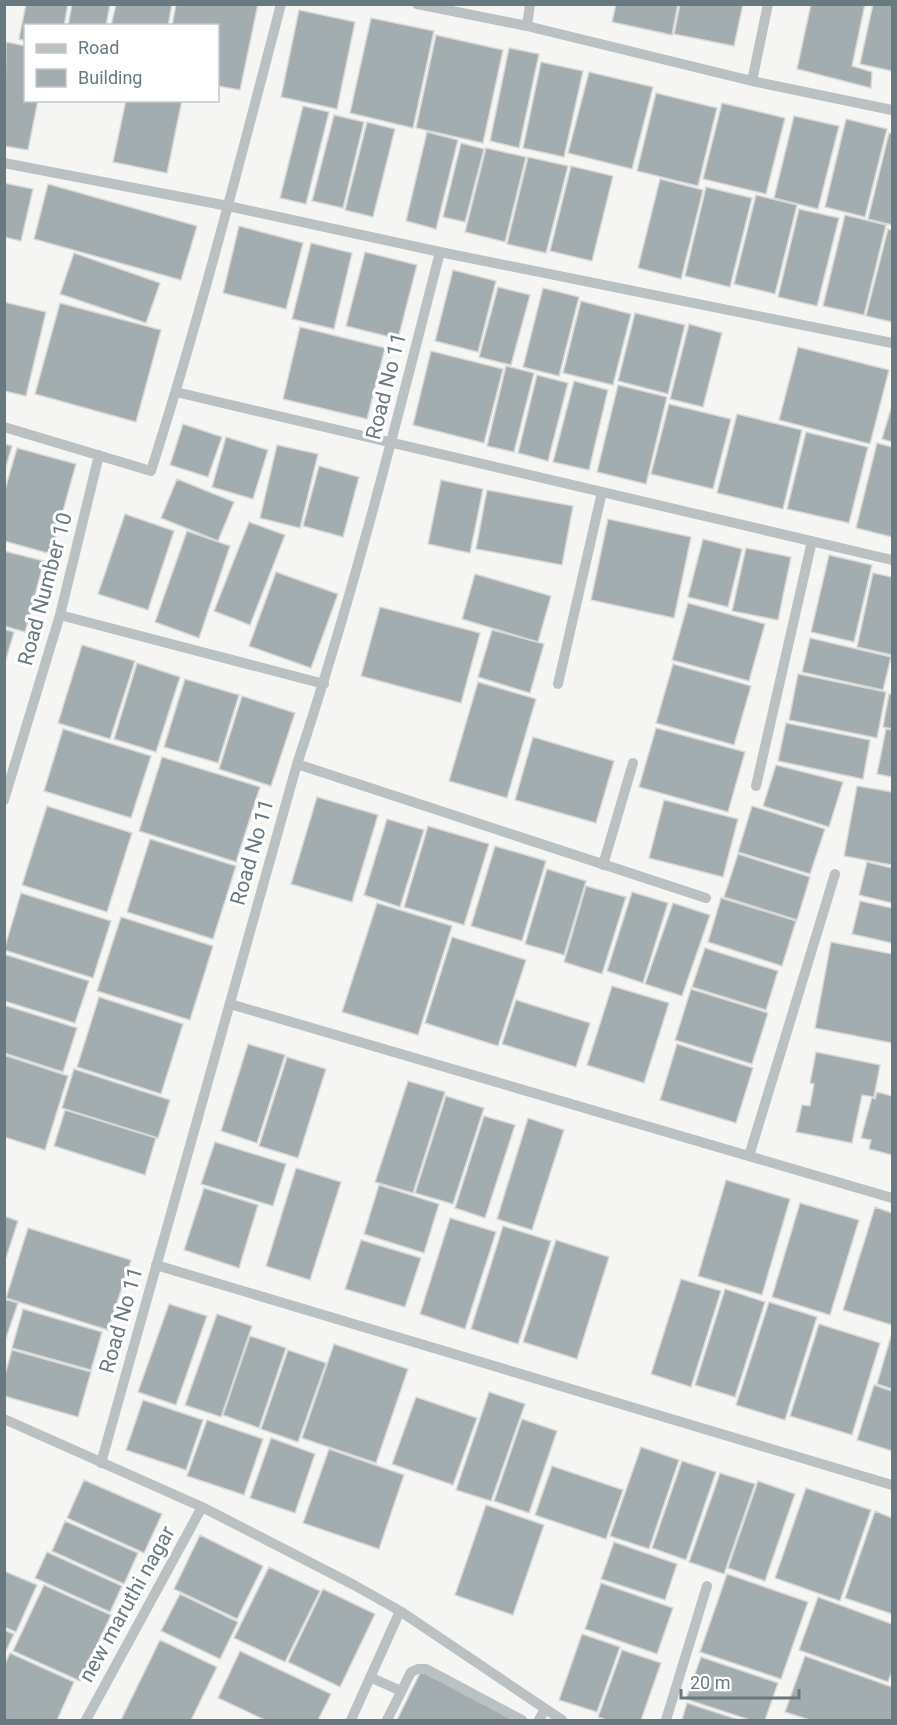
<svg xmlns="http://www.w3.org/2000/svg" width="897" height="1725" font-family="Roboto,sans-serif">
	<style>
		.building { fill: #a3acaf; stroke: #d7d7d5; stroke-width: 1.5 }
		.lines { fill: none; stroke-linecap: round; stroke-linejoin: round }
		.minor { stroke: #bbc0c2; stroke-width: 10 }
		.labels { text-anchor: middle; stroke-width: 6; stroke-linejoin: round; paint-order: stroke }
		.street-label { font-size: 21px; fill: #697980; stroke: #fff }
	</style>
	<rect width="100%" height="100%" fill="#f5f5f3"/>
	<path class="building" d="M26 4H68L64 26H26V41L19 39Z
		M72 4H110L106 26H68Z
		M116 4H172L168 26H111Z
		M176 4H258L240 90 218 86V26H172Z
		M616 4H678L672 35 612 22Z
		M680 4H743L734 46 674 34Z
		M811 4H865L852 66 872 72 871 88 797 69Z
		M873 4H892V71L860 64Z
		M299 10 355 22 337 109 281 97Z
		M371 18 434 31 413 128 350 113Z
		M436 35 503 50 483 143 416 128Z
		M6 42 26 46V100H38L28 150 4 146Z
		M509 48 539 54 519 148 490 141Z
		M541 62 583 71 564 157 523 148Z
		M589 72 653 87 632 169 568 153Z
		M656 93 717 108 698 186 637 171Z
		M126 100H182L167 173 113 162Z
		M722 103 785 118 766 194 703 179Z
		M303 106 329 112 306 204 280 198Z
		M334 115 364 122 343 208 312 201Z
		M794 116 839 126 818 209 774 198Z
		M846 119 887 129 865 217 825 207Z
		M367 122 395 129 373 217 345 210Z
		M427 132 458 140 436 229 406 221Z
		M889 133 892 134V225L868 219Z
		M461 143 484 149 465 222 443 217Z
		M486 148 526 157 505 242 465 232Z
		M528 157 568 166 546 253 507 244Z
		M571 166 613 176 592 261 550 251Z
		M660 179 703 190 681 279 638 268Z
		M4 183 33 189 21 241 4 237Z
		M48 184 197 226 181 280 34 239Z
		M706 187 752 198 730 287 685 276Z
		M756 195 797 205 775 294 734 284Z
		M799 209 839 218 817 306 778 297Z
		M845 215 886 225 864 315 823 306Z
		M239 226 303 243 286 309 223 293Z
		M888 229 892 230V322L866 316Z
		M311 243 352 253 334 329 292 319Z
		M365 252 417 265 398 339 346 326Z
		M74 253 160 283 146 323 60 294Z
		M453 270 496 281 478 352 435 341Z
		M498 287 530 295 511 365 479 357Z
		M543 288 579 297 559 376 523 367Z
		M581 301 631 314 613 385 563 373Z
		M4 302 46 312 26 396 4 391Z
		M60 303 161 330 136 422 35 394Z
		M635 313 685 325 668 394 618 381Z
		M689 324 722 333 703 407 670 399Z
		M300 327 385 348 367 419 283 399Z
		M798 347 889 370 870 444 779 420Z
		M431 351 503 369 484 443 413 425Z
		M506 366 534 373 514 452 487 446Z
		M537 375 568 383 548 461 518 453Z
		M574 381 608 390 589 470 553 462Z
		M618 385 667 397 646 484 597 472Z
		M669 404 731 419 713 489 651 474Z
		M892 405V442L882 439Z
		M737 414 802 430 783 509 717 493Z
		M183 424 222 437 208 477 170 465Z
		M806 432 868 447 849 523 787 509Z
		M226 437 268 450 253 499 212 487Z
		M877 443 892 447V537L856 528Z
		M4 444 12 446 4 473Z
		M277 445 318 454 300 528 260 518Z
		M17 448 76 464 51 554 4 541V493Z
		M319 466 359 477 343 537 303 526Z
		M177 479 234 502 218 541 161 518Z
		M441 480 483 489 470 553 428 544Z
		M487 490 573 506 562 565 476 549Z
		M125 514 174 531 148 610 98 594Z
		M608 519 691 537 674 618 591 600Z
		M249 522 285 535 250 625 214 611Z
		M187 531 230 546 199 638 155 622Z
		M703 539 742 549 728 607 688 597Z
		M746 548 791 557 778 620 732 611Z
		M4 551 44 561 25 632 4 626Z
		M829 555 872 565 854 642 811 632Z
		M276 572 338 594 311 668 249 646Z
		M873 573 892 577V655L857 647Z
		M475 574 551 596 538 642 462 619Z
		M688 603 765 624 749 681 672 660Z
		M380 607 480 633 461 703 361 676Z
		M4 629 14 632 4 666Z
		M492 630 544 644 530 693 478 677Z
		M810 638 891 657 883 690 802 672Z
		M82 645 135 661 110 739 58 723Z
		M137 663 180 677 156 752 114 739Z
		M673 664 751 686 734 745 656 723Z
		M798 674 886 692 877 738 789 720Z
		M185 679 239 695 218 763 164 747Z
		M478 682 536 699 507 798 449 781Z
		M889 694H892V729L883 727Z
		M242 696 295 713 271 786 219 769Z
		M786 723 870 740 863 779 778 761Z
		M656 728 745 752 728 812 639 787Z
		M63 729 151 756 131 818 44 791Z
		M886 729 892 730V777L877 774Z
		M533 737 614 761 596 823 515 800Z
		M162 757 260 787 236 862 139 831Z
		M776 765 843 782 829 827 763 806Z
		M857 786 892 792V865L844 856Z
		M317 797 378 815 352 902 291 884Z
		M664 800 738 819 723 877 649 858Z
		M47 806 132 833 107 912 22 885Z
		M752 806 825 829 810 874 738 852Z
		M387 819 424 830 400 907 364 895Z
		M428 826 489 844 464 925 404 907Z
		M150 839 236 866 213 939 127 912Z
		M495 846 546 861 522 941 471 926Z
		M738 854 810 877 797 920 724 897Z
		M867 862 892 868V903L859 895Z
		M547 869 586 881 564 955 525 944Z
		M586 886 626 897 602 974 564 962Z
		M632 892 668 903 643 983 607 971Z
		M21 893 111 921 93 978 4 950Z
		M721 898 796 921 782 966 708 942Z
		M860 901 892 908V943L852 934Z
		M377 903 452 926 418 1035 342 1012Z
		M673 903 710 915 682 996 645 984Z
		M121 917 213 946 190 1020 97 991Z
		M452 937 526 960 498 1046 425 1023Z
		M831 942 892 954V1043L815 1028Z
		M705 948 778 971 766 1010 692 987Z
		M4 954 89 981 75 1023 4 1001Z
		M612 986 669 1003 644 1083 587 1065Z
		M691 989 768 1013 752 1064 675 1040Z
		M99 997 183 1024 161 1094 77 1067Z
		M516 1000 590 1023 576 1067 502 1044Z
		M4 1005 77 1028 63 1072 4 1053Z
		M248 1044 285 1055 257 1143 221 1131Z
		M677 1044 753 1068 736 1123 660 1100Z
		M816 1052 880 1065 874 1097 862 1095 852 1143 796 1132 802 1105 810 1106 814 1084 810 1083Z
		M4 1055 68 1076 45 1150 4 1137Z
		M287 1057 326 1069 298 1158 259 1146Z
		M74 1069 170 1100 158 1138 62 1108Z
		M408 1081 445 1092 413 1193 375 1182Z
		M877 1092 892 1096V1155L869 1149 871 1140 861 1138 872 1097 875 1099Z
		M446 1096 484 1108 453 1204 415 1193Z
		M65 1110 156 1138 145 1175 54 1146Z
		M484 1116 515 1125 485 1218 455 1208Z
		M528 1118 564 1130 532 1230 497 1219Z
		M215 1142 286 1164 273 1206 201 1184Z
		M296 1168 341 1182 310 1280 266 1266Z
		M726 1180 790 1199 762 1295 698 1276Z
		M379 1185 439 1204 424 1253 364 1234Z
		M204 1188 258 1205 239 1268 184 1250Z
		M800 1203 859 1220 830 1315 772 1297Z
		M875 1207 892 1213V1325L843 1310Z
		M4 1216 18 1221 6 1258H4Z
		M450 1218 496 1232 465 1329 420 1314Z
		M503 1226 551 1241 518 1344 471 1329Z
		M28 1228 131 1260 108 1330 6 1298Z
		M361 1240 421 1258 405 1307 345 1289Z
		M556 1240 609 1257 577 1359 523 1342Z
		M681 1279 721 1291 691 1387 651 1374Z
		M725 1289 765 1302 735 1397 695 1385Z
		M4 1299 18 1303 4 1344Z
		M769 1302 817 1317 785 1420 736 1405Z
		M169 1304 207 1316 176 1405 138 1392Z
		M23 1309 102 1332 91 1370 12 1348Z
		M217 1314 252 1326 221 1417 185 1405Z
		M819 1324 880 1343 852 1435 790 1416Z
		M250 1336 286 1348 259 1428 223 1415Z
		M891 1336H892V1389L877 1384Z
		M334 1344 408 1369 376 1463 302 1438Z
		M12 1350 91 1372 78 1417 4 1396V1378Z
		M288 1350 326 1363 298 1442 261 1429Z
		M874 1385 892 1391V1451L857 1440Z
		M489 1392 525 1404 491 1501 456 1490Z
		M416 1397 477 1418 453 1485 392 1464Z
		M143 1400 203 1420 186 1470 126 1450Z
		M522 1419 557 1431 529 1513 494 1501Z
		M207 1420 263 1439 244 1495 187 1476Z
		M271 1438 315 1454 295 1513 250 1498Z
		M641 1447 679 1460 649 1549 610 1536Z
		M329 1449 404 1475 379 1549 303 1523Z
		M682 1461 716 1472 686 1560 652 1548Z
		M552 1466 623 1490 606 1539 535 1515Z
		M720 1473 755 1484 724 1574 689 1562Z
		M84 1480 162 1514 144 1553 67 1518Z
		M758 1481 795 1494 765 1581 728 1568Z
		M806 1488 871 1510 840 1601 775 1578Z
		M486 1505 544 1525 513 1615 455 1595Z
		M875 1511 892 1518V1614L845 1598Z
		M65 1521 138 1553 124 1584 52 1551Z
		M200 1535 263 1566 237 1619 174 1589Z
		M614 1542 677 1564 665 1600 601 1579Z
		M47 1552 122 1586 110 1612 35 1578Z
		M269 1567 320 1591 285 1662 234 1638Z
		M4 1571 37 1585 16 1632 4 1627Z
		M727 1574 808 1602 781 1679 700 1652Z
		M601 1583 673 1608 657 1654 585 1629Z
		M44 1585 111 1615 80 1681 13 1651Z
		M323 1589 375 1614 340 1687 288 1662Z
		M180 1594 238 1622 220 1659 161 1631Z
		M818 1597 892 1624V1671L888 1682 799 1650Z
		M4 1630 14 1634 4 1655Z
		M582 1634 620 1647 597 1712 559 1700Z
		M160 1640 217 1667 191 1720H121Z
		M622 1650 661 1663 641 1720H607L598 1717Z
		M240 1651 331 1694 318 1720H265L218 1698Z
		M10 1653 74 1682 57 1720H4V1666Z
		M805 1656 892 1687V1720H810L785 1712Z
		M701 1657 778 1683 765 1720H750L686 1699Z
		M421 1671 520 1720H397Z
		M687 1703 739 1720H682Z"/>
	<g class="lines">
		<path class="minor" d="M417 4 527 26 752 81 892 110
			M527 26 530 4
			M752 81 768 4
			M4 163 228 206 440 252 892 343
			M176 392 892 560
			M4 427 151 471C200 317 240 161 281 4
			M60 615 324 684
			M558 684 602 492
			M297 764 706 898
			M756 786 812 541
			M4 800 60 615 99 455
			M603 865 633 763
			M230 1004 892 1198
			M749 1156 835 874
			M156 1265 892 1485
			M4 1419 202 1507 354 1585 400 1611 562 1720
			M101 1463 297 764C353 596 396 424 440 252
			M370 1677 401 1691
			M86 1720 202 1507
			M351 1720 400 1611
			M387 1720 411 1672 418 1669H426L522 1720
			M539 1720 545 1709
			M666 1720 707 1586"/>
	</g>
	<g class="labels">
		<g class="street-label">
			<text transform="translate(386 386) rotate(-76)" y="7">Road No 11</text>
			<text transform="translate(45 589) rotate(-75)" y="7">Road Number 10</text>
			<text transform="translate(252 852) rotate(-74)" y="7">Road No 11</text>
			<text transform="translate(121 1320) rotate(-74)" y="7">Road No 11</text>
			<text transform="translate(127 1604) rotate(-61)" y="7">new maruthi nagar</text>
		</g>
	</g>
	<rect width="897" height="1725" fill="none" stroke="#697980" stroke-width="12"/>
	<rect x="24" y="24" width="195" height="78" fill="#ffffff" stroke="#c3c9cc" stroke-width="1.5"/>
	<rect x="36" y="44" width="30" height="9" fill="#bbc0c2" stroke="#c3c9cc" stroke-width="1.5"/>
	<text x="78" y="54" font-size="18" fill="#697980">Road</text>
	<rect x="36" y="69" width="30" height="18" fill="#a3acaf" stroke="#c3c9cc" stroke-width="1.5"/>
	<text x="78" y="84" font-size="18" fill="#697980">Building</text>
	<path d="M681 1689v9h118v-9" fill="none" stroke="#697980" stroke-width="3"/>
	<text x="690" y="1689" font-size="18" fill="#697980" stroke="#ffffff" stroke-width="4.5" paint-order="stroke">20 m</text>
</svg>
